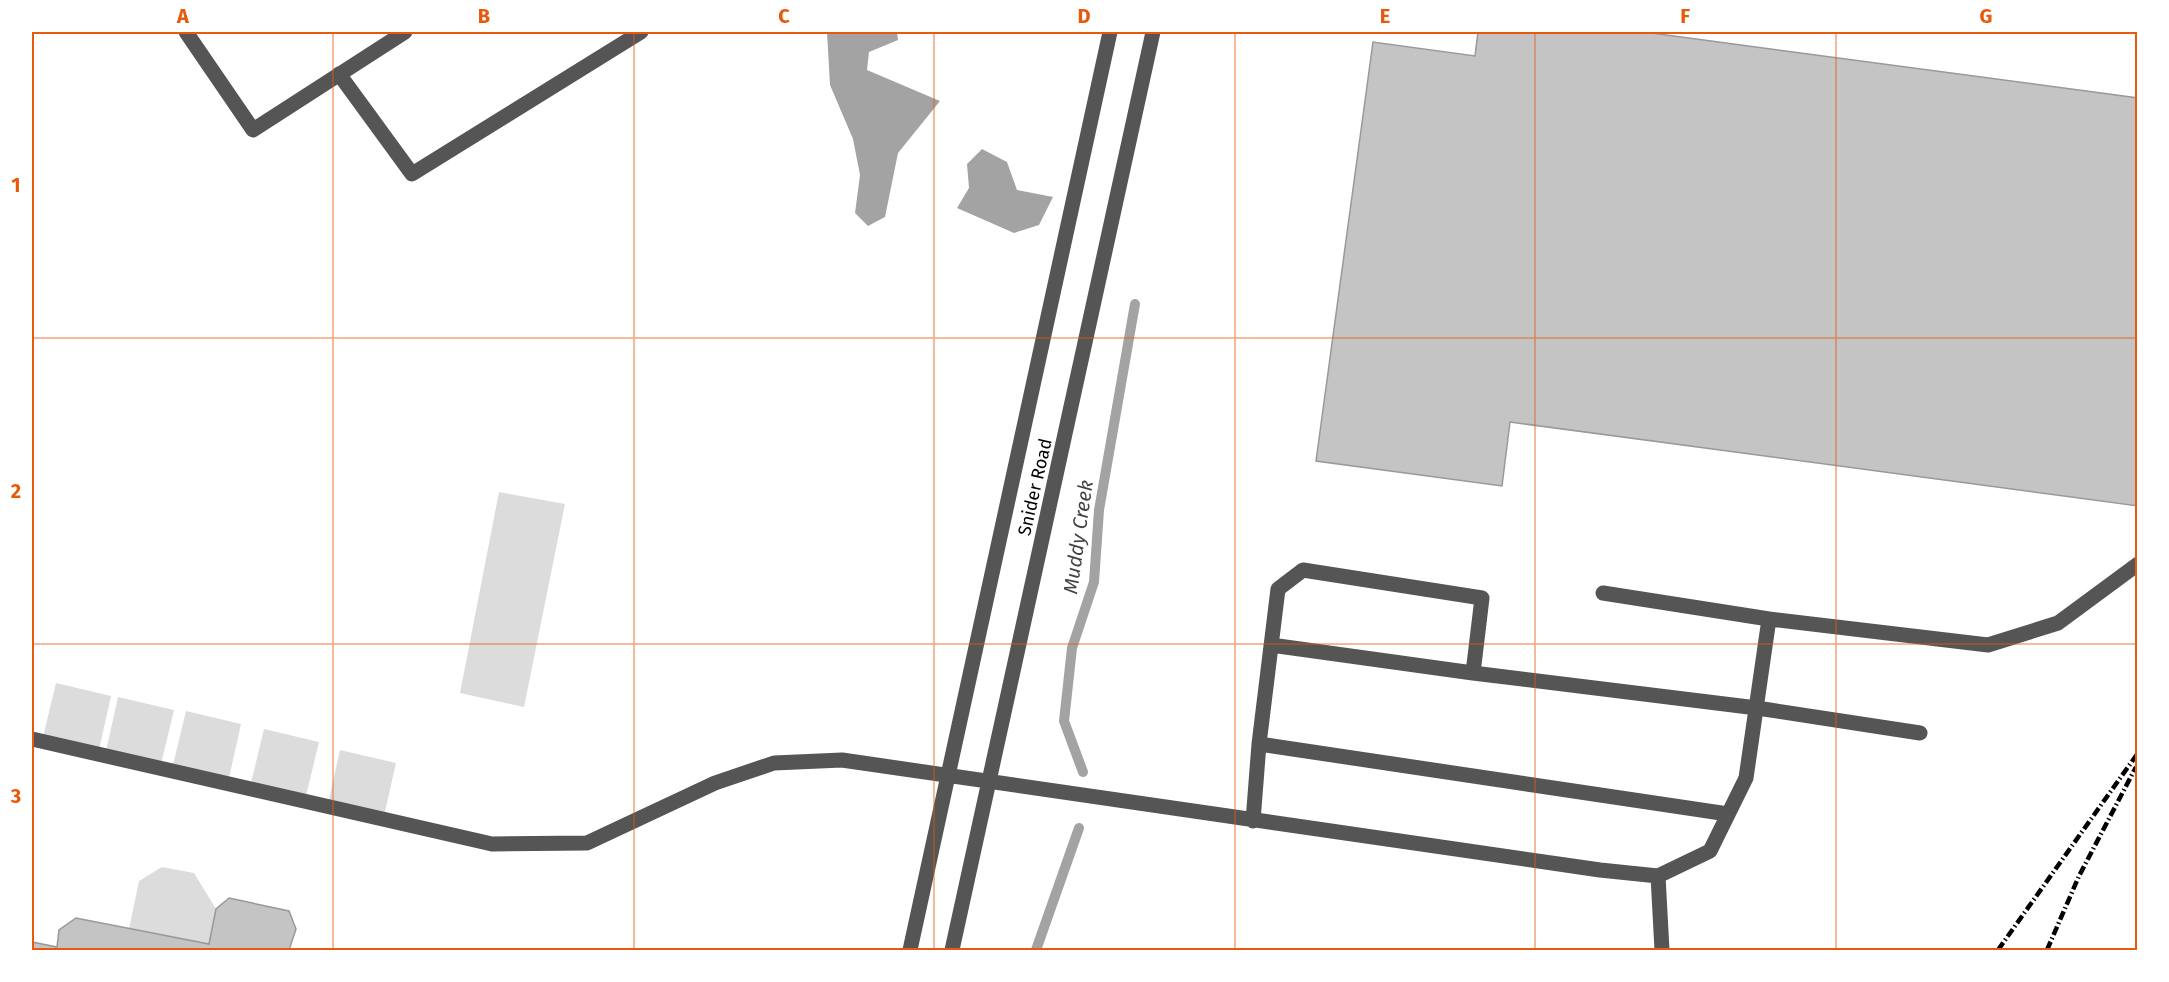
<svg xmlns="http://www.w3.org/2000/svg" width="2169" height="982" font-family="'Fira Sans',sans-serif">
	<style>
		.green { fill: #dcdcdc }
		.water { fill: #a3a3a3 }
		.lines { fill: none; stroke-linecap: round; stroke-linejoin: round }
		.stream { stroke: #a3a3a3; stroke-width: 10 }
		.building { fill: #c4c4c4; stroke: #999; stroke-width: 1.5 }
		.minor { stroke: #555; stroke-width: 15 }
		.rail { stroke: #000; stroke-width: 4.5; stroke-dasharray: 9 3 1.5 3; stroke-linecap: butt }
		.grid { fill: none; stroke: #e8590c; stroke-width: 1.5; stroke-opacity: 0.55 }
		.labels { text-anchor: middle; stroke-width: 6; stroke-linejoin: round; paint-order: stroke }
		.street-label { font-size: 18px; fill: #000; stroke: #fff }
		.water-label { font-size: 20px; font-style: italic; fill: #444; stroke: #fff }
		.neatline { fill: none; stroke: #e8590c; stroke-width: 2 }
		.grid-label { font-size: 20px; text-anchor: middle; font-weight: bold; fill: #e8590c }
	</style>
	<rect width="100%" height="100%" fill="#fff"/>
	<path class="green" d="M499 492 565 504 524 707 460 693Z
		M56 683 111 696 99 750 43 737Z
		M118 697 174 710 161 764 106 751Z
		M186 711 241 724 229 778 173 765Z
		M264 729 319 742 306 796 251 783Z
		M340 750 396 763 384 816 328 804Z
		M162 867 194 873 216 909 209 944 129 929 139 881Z"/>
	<path class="water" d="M827 32H897L898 40 869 52 867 70 940 101 898 153 885 217 868 226 855 213 860 175 853 139 830 85Z
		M982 149 1007 162 1017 190 1053 197 1039 225 1014 233 957 208 969 188 967 164Z"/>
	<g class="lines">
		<path class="stream" d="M1083 772 1064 721 1072 648 1094 582 1099 510 1135 304
			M1036 950 1079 828"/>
	</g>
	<path class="building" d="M1478 32H1644L2138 98V506L1510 422 1502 486 1316 461 1373 42 1475 56Z
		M229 898 289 911 296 929 289 950H32V942L57 947 59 930 76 918 209 944 216 909Z"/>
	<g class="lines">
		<path class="minor" d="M186 32 253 130 405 32
			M339 74 412 174 641 32
			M1769 619 1988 645 2058 623 2138 564
			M1271 645 1473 673
			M32 739 492 844 587 843 715 783 774 763 842 760 1600 870 1658 876 1710 851 1746 778 1769 619 1603 593
			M1728 814 1259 744 1278 589 1303 570 1482 598 1473 673 1757 708 1920 733
			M1253 821 1259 744
			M1658 876 1662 950
			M910 950 1110 32
			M952 950 1153 32"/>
		<path class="rail" d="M1998 950 2138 753
			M2047 950 2079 876 2136 767"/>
	</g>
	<path class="grid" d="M333 32V950M634 32V950M934 32V950M1235 32V950M1535 32V950M1836 32V950M32 338H2138M32 644H2138"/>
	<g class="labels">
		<g class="street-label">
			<text transform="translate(1035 487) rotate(-77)" y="6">Snider Road</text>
		</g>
		<g class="water-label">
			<text transform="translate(1078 537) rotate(-82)" y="7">Muddy Creek</text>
		</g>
	</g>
	<rect width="2169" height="982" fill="none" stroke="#ffffff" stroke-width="66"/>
	<rect x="33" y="33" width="2103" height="916" class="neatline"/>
	<g class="grid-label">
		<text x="183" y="23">A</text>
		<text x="484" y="23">B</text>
		<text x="784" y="23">C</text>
		<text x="1084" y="23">D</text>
		<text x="1385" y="23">E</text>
		<text x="1685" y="23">F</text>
		<text x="1986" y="23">G</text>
		<text x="16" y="192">1</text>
		<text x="16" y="498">2</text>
		<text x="16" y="803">3</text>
	</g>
</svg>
